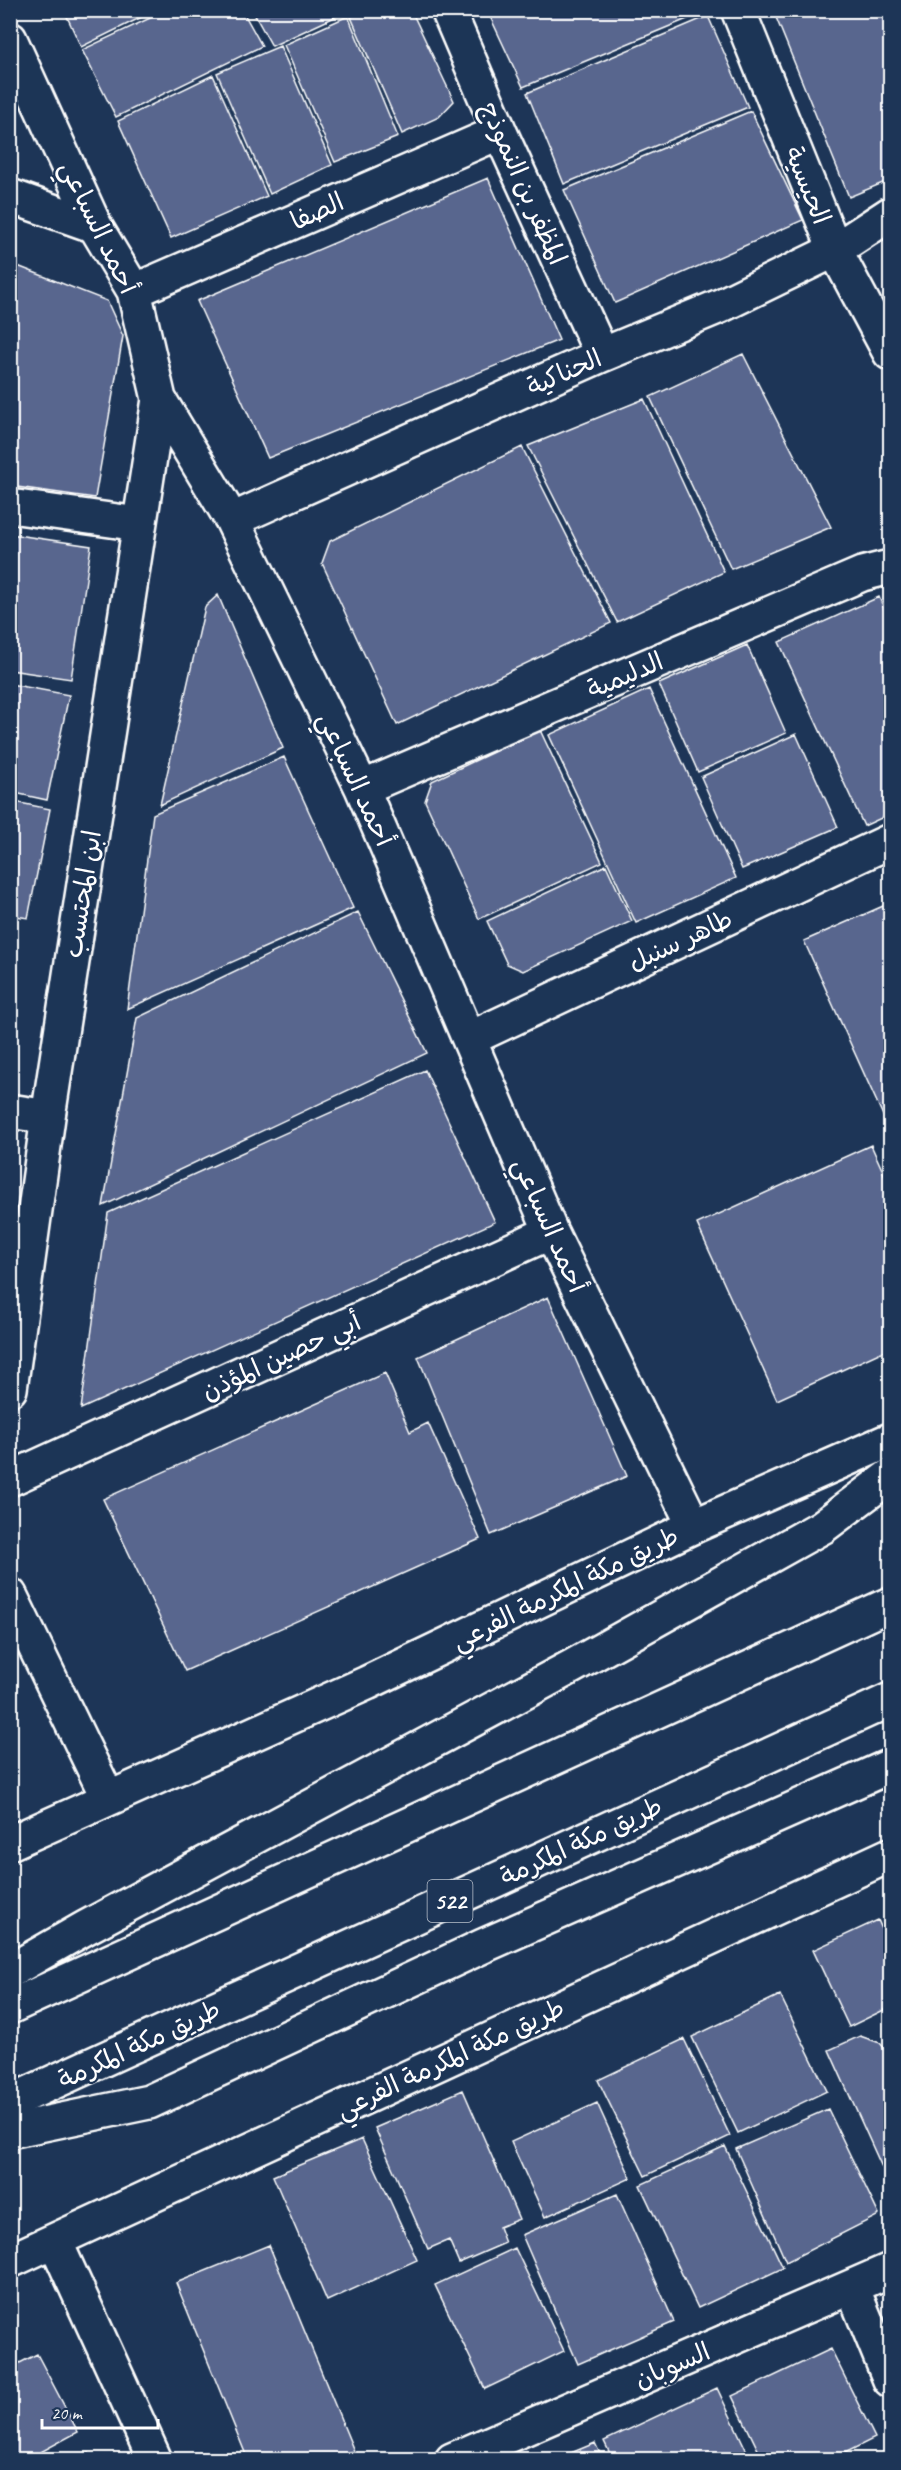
<svg xmlns="http://www.w3.org/2000/svg" width="901" height="2470" font-family="Caveat,'Playpen Sans Arabic',sans-serif">
	<style>
		.building { fill: #58668e; stroke: #fff; stroke-width: 1.5 }
		.lines { fill: none; stroke-linecap: round; stroke-linejoin: round }
		.minor-casing { stroke: #fff; stroke-width: 38 }
		.major-casing { stroke: #fff; stroke-width: 38 }
		.highway-casing { stroke: #fff; stroke-width: 38 }
		.minor { stroke: #1d3557; stroke-width: 33 }
		.major { stroke: #1d3557; stroke-width: 33 }
		.highway { stroke: #1d3557; stroke-width: 33 }
		.labels { text-anchor: middle; stroke-width: 4.5; stroke-linejoin: round; paint-order: stroke }
		.shield { fill: #1d3557; stroke: #bbc2cd; stroke-width: 1.5 }
		.shield-label { font-size: 24px; font-weight: bold; fill: #fff }
		.street-label { font-size: 26px; fill: #fff; stroke: #1d3557 }
	</style>
	<rect width="100%" height="100%" fill="#1d3557"/>
	<filter id="ink" filterUnits="userSpaceOnUse"><feTurbulence type="fractalNoise" baseFrequency=".0167" numOctaves="2"/><feDisplacementMap in="SourceGraphic" scale="12" xChannelSelector="R" yChannelSelector="G"/><feConvolveMatrix kernelMatrix="1 2 1 2 8 2 1 2 1" color-interpolation-filters="sRGB"/></filter>
	<g filter="url(#ink)">
		<path class="building" d="M64 10H156L81 47Z
			M167 10H242L262 46 116 117 82 50Z
			M252 10H350L272 46Z
			M365 10H411L454 101 439 117 402 134 351 17Z
			M487 10H703L704 12 523 87Z
			M773 10H890V180L849 197Z
			M348 16 398 137 335 162 284 45Z
			M708 16 748 107 564 184 527 93Z
			M280 46 332 165 270 194 217 73Z
			M213 75 267 196 171 238 118 121Z
			M751 111 803 220 615 303 564 190Z
			M488 178 559 340 268 458 197 301Z
			M10 263 107 301 123 336 95 498 10 486Z
			M743 354 831 527 731 569 650 397Z
			M644 399 724 572 617 622 528 446Z
			M522 447 611 623 397 725 322 563 330 541Z
			M10 534 91 546 71 679 10 670Z
			M218 595 283 748 160 805 205 607Z
			M879 597 890 623V814L864 826 779 642Z
			M747 645 786 733 698 772 659 684Z
			M10 684 69 695 47 800 10 792Z
			M649 689 736 878 636 923 549 735Z
			M540 730 602 862 479 919 425 801 432 781Z
			M796 734 838 827 742 869 701 777Z
			M284 757 353 908 127 1009 153 814Z
			M10 801 50 809 28 918 10 915Z
			M606 865 632 921 523 971 507 964 487 921Z
			M890 903V1131L804 941Z
			M358 912 427 1053 103 1206 137 1018Z
			M425 1070 495 1222 81 1409 108 1213Z
			M871 1145 890 1187V1348L777 1400 697 1224Z
			M548 1297 627 1476 491 1535 418 1357Z
			M385 1373 410 1432 428 1423 480 1539 185 1671 103 1499Z
			M878 1920 890 1947V2007L849 2027 813 1950Z
			M780 1995 827 2091 738 2133 692 2037Z
			M860 2036 880 2043 890 2055V2185L829 2050Z
			M684 2039 730 2136 645 2176 598 2080Z
			M463 2090 519 2219 499 2227 505 2243 459 2263 449 2240 428 2249 375 2128Z
			M597 2103 631 2178 545 2217 511 2142Z
			M828 2109 879 2215 786 2262 736 2149Z
			M362 2139 417 2260 327 2301 273 2176Z
			M725 2146 783 2268 698 2308 640 2185Z
			M617 2194 674 2322 578 2364 522 2235Z
			M269 2245 354 2451 332 2460H248L176 2283Z
			M515 2248 564 2351 485 2389 435 2285Z
			M890 2298V2314L885 2301Z
			M831 2349 875 2438 831 2460H763L732 2396Z
			M37 2354 78 2432 26 2460H10V2368Z
			M717 2388 751 2460H613L604 2441Z
			M595 2443 603 2460H554Z
			M89 2453 92 2460H75Z"/>
		<g class="lines">
			<g class="minor-casing">
				<path id="minor" d="M448 10 500 132 602 355
					M738 10 835 250 890 353
					M10 39 95 226 134 291 159 399 232 520 362 788 551 1232 694 1526
					M10 196 95 226
					M134 291 500 132
					M10 506 139 524
					M232 520 602 355 720 306 835 250 890 214
					M362 788 862 574 890 567
					M469 1039 890 841
					M10 1111 48 1117
					M10 1389 48 1117 159 399
					M10 1479 551 1232
					M10 1595 108 1798
					M55 2241 155 2460
					M852 2287 890 2380
					M452 2460 890 2270"/>
			</g>
			<g class="major-casing">
				<path id="major" d="M10 1843 367 1683 694 1526 890 1440
					M10 2131 149 2102 483 1946 890 1766
					M10 2261 890 1855"/>
			</g>
			<g class="highway-casing">
				<path id="highway" d="M10 1971 85 1928 573 1666 822 1527 890 1476
					M10 2007 890 1604
					M10 2102 890 1700"/>
			</g>
			<use href="#minor" class="minor"/>
			<use href="#major" class="major"/>
			<use href="#highway" class="highway"/>
		</g>
	</g>
	<g class="labels">
		<rect class="shield" x="427.5" y="1880" width="45" height="42" rx="4.5"/>
		<g class="shield-label">
			<text x="450" y="1909">522</text>
		</g>
		<g class="street-label">
			<text transform="translate(524 183) rotate(66)" y="9">المظفر بن النموذج</text>
			<text transform="translate(808 185) rotate(68)" y="9">الحيسية</text>
			<text transform="translate(317 211) rotate(-24)" y="9">الصفا</text>
			<text transform="translate(99 227) rotate(64)" y="9">أحمد السباعي</text>
			<text transform="translate(564 372) rotate(-24)" y="9">الحناكية</text>
			<text transform="translate(625 675) rotate(-23)" y="9">الدليمية</text>
			<text transform="translate(356 779) rotate(65)" y="9">أحمد السباعي</text>
			<text transform="translate(82 894) rotate(-81)" y="9">ابن المحتسب</text>
			<text transform="translate(680 940) rotate(-25)" y="9">طاهر سنبل</text>
			<text transform="translate(550 1225) rotate(66)" y="9">أحمد السباعي</text>
			<text transform="translate(281 1356) rotate(-25)" y="9">أبي حصين المؤذن</text>
			<text transform="translate(565 1588) rotate(-26)" y="9">طريق مكة المكرمة الفرعي</text>
			<text transform="translate(581 1841) rotate(-25)" y="9">طريق مكة المكرمة</text>
			<text transform="translate(139 2044) rotate(-25)" y="9">طريق مكة المكرمة</text>
			<text transform="translate(450 2058) rotate(-25)" y="9">طريق مكة المكرمة الفرعي</text>
			<text transform="translate(672 2365) rotate(-23)" y="9">السوبان</text>
		</g>
	</g>
	<rect width="901" height="2470" fill="none" stroke="#1d3557" stroke-width="36"/>
	<rect x="18" y="18" width="865" height="2434" fill="none" stroke="#fff" stroke-width="2" filter="url(#ink)"/>
	<path d="M42 2419v9h116v-9" fill="none" stroke="#ffffff" stroke-width="3"/>
	<text x="51" y="2419" font-size="18" fill="#ffffff" stroke="#1d3557" stroke-width="4.5" paint-order="stroke">20 m</text>
</svg>
